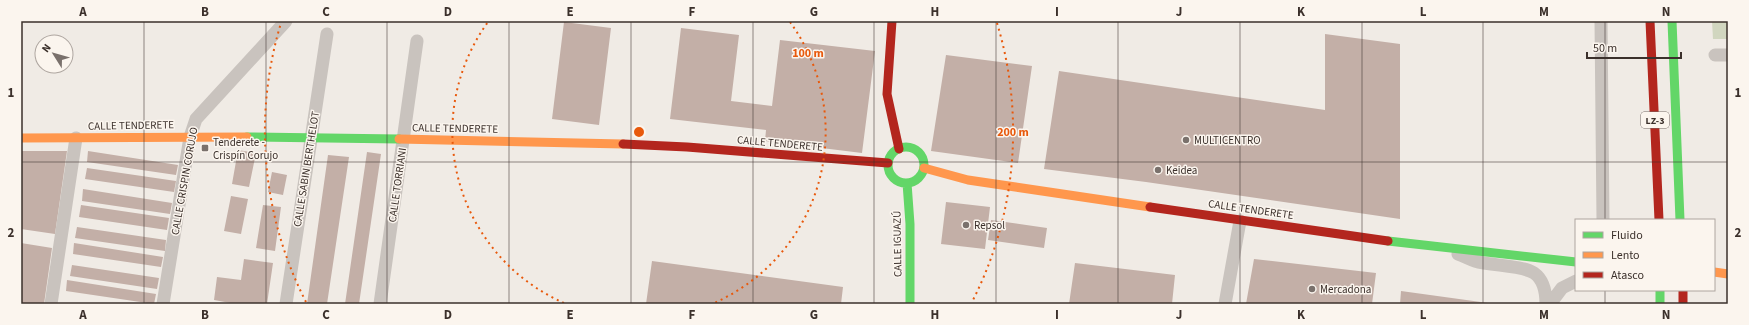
<svg xmlns="http://www.w3.org/2000/svg" width="1749" height="325" font-family="'Source Sans 3',sans-serif">
	<style>
		.green { fill: #d1d6bf }
		.building { fill: #c3afa7 }
		.lines { fill: none; stroke-linecap: round; stroke-linejoin: round }
		.street { stroke: #c9c3be; stroke-width: 13 }
		.fast { stroke: #63d668; stroke-width: 9 }
		.slow { stroke: #ff974d; stroke-width: 9 }
		.jam { stroke: #b3261e; stroke-width: 9 }
		.grid { fill: none; stroke: #3b302b; stroke-width: 1; stroke-opacity: 0.55 }
		.ring { fill: none; stroke: #e8590c; stroke-width: 2; stroke-dasharray: 2 4 }
		.poi-dot { fill: #7a716c; stroke: #fbf5ee; stroke-width: 1.5 }
		.labels { text-anchor: middle; stroke-width: 3; stroke-linejoin: round; paint-order: stroke }
		.shield { fill: #fbf5ee; stroke: #756b66; stroke-width: 1 }
		.shield-label { font-size: 10px; font-weight: bold; fill: #3b302b }
		.street-label { font-size: 11px; fill: #3b302b; stroke: #fbf5ee }
		.poi-label { font-size: 11px; fill: #3b302b; stroke: #fbf5ee; text-anchor: start }
		.centre { fill: #e8590c; stroke: #fbf5ee; stroke-width: 2 }
		.ring-label { font-size: 12px; text-anchor: middle; font-weight: bold; fill: #e8590c; stroke: #fbf5ee; stroke-width: 3; stroke-linejoin: round; paint-order: stroke }
		.neatline { fill: none; stroke: #3b302b; stroke-width: 1.5 }
		.grid-label { font-size: 13px; text-anchor: middle; font-weight: bold; fill: #3b302b }
	</style>
	<rect width="100%" height="100%" fill="#f0ebe5"/>
	<path class="green" d="M1712 21H1728V39H1713Z"/>
	<path class="building" d="M564 22 611 28 599 125 552 119Z
		M681 28 739 35 731 101 772 106 780 40 875 51 862 153 765 141 766 130 670 119Z
		M1325 34 1400 44V219L1146 182 1044 169 1059 71 1325 110Z
		M946 55 1032 66 1018 163 931 151Z
		M238 150 256 153 249 187 232 184Z
		M21 151H67L55 234 21 229Z
		M88 151 178 165 176 175 87 162Z
		M367 152 381 154 359 304H345Z
		M328 155 349 157 327 304H307Z
		M87 168 176 181 174 192 85 179Z
		M272 172 287 175 283 195 268 192Z
		M83 189 172 203 170 214 82 201Z
		M231 196 248 199 241 234 224 231Z
		M946 202 990 207 985 249 941 244Z
		M81 205 169 218 167 230 79 217Z
		M263 205 281 207 275 251 256 248Z
		M991 220 1047 228 1044 248 988 240Z
		M77 227 166 240 165 251 75 238Z
		M21 243 52 248 44 304H21Z
		M74 243 163 257 161 267 73 254Z
		M244 259 273 263 267 304H236L214 300 217 277 241 280Z
		M1254 259 1376 273 1372 304H1246Z
		M652 261 843 287 841 304H646Z
		M1075 263 1175 275 1172 304H1069Z
		M72 265 159 278 157 289 70 276Z
		M67 280 156 294 154 304 66 291Z
		M1401 291 1488 303V304H1400Z"/>
	<g class="lines">
		<path class="street" d="M1601 21 1603 220
			M1715 55H1728
			M1458 254C1464 256 1469 259 1475 261 1491 266 1521 265 1534 273 1544 280 1546 293 1546 304
			M51 304 76 138
			M163 304 190 137 196 119 286 21
			M286 304 327 34
			M380 304 417 41
			M1225 304 1240 221
			M1550 304 1562 288 1576 281"/>
		<path class="fast" d="M1672 21 1680 220
			M247 137 399 139
			M888 165a18 18 0 1 1 36 0a18 18 0 1 1-36 0Z
			M907 183 910 224V304
			M1388 241 1576 262
			M1660 290V304"/>
		<path class="slow" d="M21 138 247 137
			M399 139 623 144
			M924 168 968 180 1150 207
			M1714 272 1728 274"/>
		<path class="jam" d="M892 21 887 94 899 149
			M1650 21 1659 220
			M623 144 687 147 888 163
			M1150 207 1388 241
			M1683 290V304"/>
	</g>
	<path class="grid" d="M144 21V304M266 21V304M387 21V304M509 21V304M631 21V304M753 21V304M874 21V304M996 21V304M1118 21V304M1240 21V304M1362 21V304M1483 21V304M1605 21V220M21 162H1728M1605 290V304"/>
	<g class="ring">
		<path d="M564 303A187 187 0 0 1 488 22M790 22A187 187 0 0 1 714 303"/>
		<path d="M306 302A374 374 0 0 1 281 23M997 23A374 374 0 0 1 972 302"/>
	</g>
	<g class="poi-dot">
		<circle cx="1186" cy="140" r="4"/>
		<rect x="201" y="144" width="8" height="8" rx="2"/>
		<circle cx="1158" cy="170" r="4"/>
		<circle cx="966" cy="225" r="4"/>
		<circle cx="1312" cy="289" r="4"/>
	</g>
	<g class="labels">
		<rect class="shield" x="1641" y="112" width="28" height="16" rx="3"/>
		<g class="shield-label">
			<text x="1655" y="124">LZ-3</text>
		</g>
		<g class="street-label">
			<text transform="translate(131 125) rotate(-1)" y="4">CALLE TENDERETE</text>
			<text transform="translate(455 128) rotate(1)" y="4">CALLE TENDERETE</text>
			<text transform="translate(780 143) rotate(5)" y="4">CALLE TENDERETE</text>
			<text transform="translate(306 169) rotate(-81)" y="4">CALLE SABIN BERTHELOT</text>
			<text transform="translate(184 181) rotate(-80)" y="4">CALLE CRISPIN CORUJO</text>
			<text transform="translate(397 185) rotate(-82)" y="4">CALLE TORRIANI</text>
			<text transform="translate(1251 209) rotate(8)" y="4">CALLE TENDERETE</text>
			<text transform="translate(897 244) rotate(-91)" y="4">CALLE IGUAZÚ</text>
		</g>
		<g class="poi-label">
			<text x="1194" y="144">MULTICENTRO</text>
			<text x="213" y="146">Tenderete -<tspan x="213" dy="13">Crispín Corujo</tspan></text>
			<text x="1166" y="174">Keidea</text>
			<text x="974" y="229">Repsol</text>
			<text x="1320" y="293">Mercadona</text>
		</g>
	</g>
	<circle cx="639" cy="132" r="6" class="centre"/>
	<g class="ring-label">
		<text x="808" y="57">100 m</text>
		<text x="1013" y="136">200 m</text>
	</g>
	<rect width="1749" height="325" fill="none" stroke="#fbf5ee" stroke-width="44"/>
	<rect x="1575" y="219" width="140" height="72" fill="#fbf5ee" stroke="#aea6a0"/>
	<rect x="1583" y="232" width="20" height="6" fill="#63d668" stroke="#aea6a0"/>
	<text x="1611" y="239" font-size="12" fill="#3b302b">Fluido</text>
	<rect x="1583" y="252" width="20" height="6" fill="#ff974d" stroke="#aea6a0"/>
	<text x="1611" y="259" font-size="12" fill="#3b302b">Lento</text>
	<rect x="1583" y="272" width="20" height="6" fill="#b3261e" stroke="#aea6a0"/>
	<text x="1611" y="279" font-size="12" fill="#3b302b">Atasco</text>
	<g transform="translate(54 54) rotate(307)"><circle r="19" fill="#fbf5ee" stroke="#aea6a0"/>
	<path d="M0-3L7 15L0 10L-7 15Z" fill="#7a716c"/>
	<text y="-6" font-size="11" font-weight="bold" text-anchor="middle" fill="#3b302b">N</text>
	</g>
	<path d="M1587 52v6h94v-6" fill="none" stroke="#3b302b" stroke-width="2"/>
	<text x="1593" y="52" font-size="12" fill="#3b302b" stroke="#fbf5ee" stroke-width="3" paint-order="stroke">50 m</text>
	<rect x="22" y="22" width="1705" height="281" class="neatline"/>
	<g class="grid-label">
		<text x="83" y="16">A</text>
		<text x="205" y="16">B</text>
		<text x="326" y="16">C</text>
		<text x="448" y="16">D</text>
		<text x="570" y="16">E</text>
		<text x="692" y="16">F</text>
		<text x="814" y="16">G</text>
		<text x="935" y="16">H</text>
		<text x="1057" y="16">I</text>
		<text x="1179" y="16">J</text>
		<text x="1301" y="16">K</text>
		<text x="1423" y="16">L</text>
		<text x="1544" y="16">M</text>
		<text x="1666" y="16">N</text>
		<text x="11" y="97">1</text>
		<text x="1738" y="97">1</text>
		<text x="11" y="237">2</text>
		<text x="1738" y="237">2</text>
		<text x="83" y="319">A</text>
		<text x="205" y="319">B</text>
		<text x="326" y="319">C</text>
		<text x="448" y="319">D</text>
		<text x="570" y="319">E</text>
		<text x="692" y="319">F</text>
		<text x="814" y="319">G</text>
		<text x="935" y="319">H</text>
		<text x="1057" y="319">I</text>
		<text x="1179" y="319">J</text>
		<text x="1301" y="319">K</text>
		<text x="1423" y="319">L</text>
		<text x="1544" y="319">M</text>
		<text x="1666" y="319">N</text>
	</g>
</svg>
